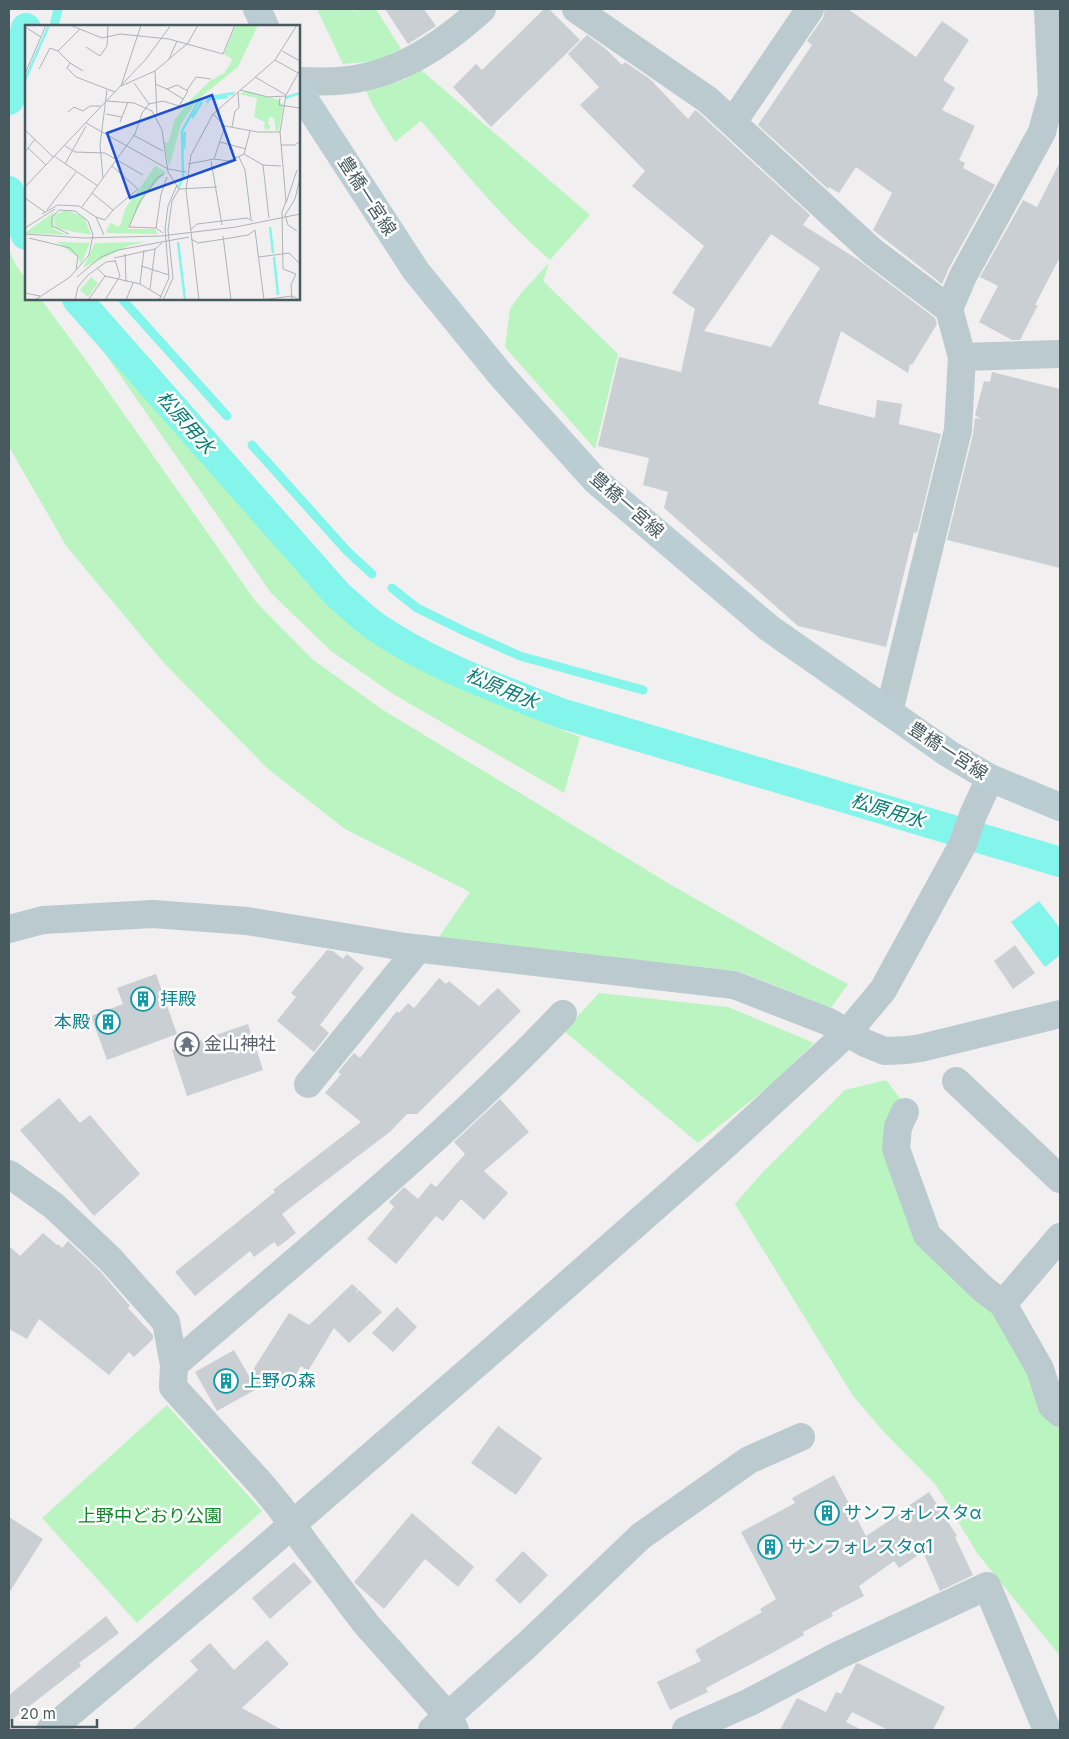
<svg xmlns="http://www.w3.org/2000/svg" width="1069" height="1739" font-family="Inter,'Noto Sans JP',sans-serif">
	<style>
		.green { fill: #baf4c0 }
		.water { fill: #83f5eb }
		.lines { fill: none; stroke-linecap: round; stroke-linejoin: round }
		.stream { stroke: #83f5eb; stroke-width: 9 }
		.canal { stroke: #83f5eb; stroke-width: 30 }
		.building { fill: #c9cfd3; fill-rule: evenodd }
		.minor { stroke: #bacace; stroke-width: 28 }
		.tertiary { stroke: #bacace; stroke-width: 28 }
		.secondary { stroke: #bacdd3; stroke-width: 28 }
		.labels { text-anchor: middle; stroke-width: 5; stroke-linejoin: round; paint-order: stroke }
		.street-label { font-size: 18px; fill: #465a5f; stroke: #fff }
		.culture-label { font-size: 18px; fill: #0d838f; stroke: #fff; text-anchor: start }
		.worship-label { font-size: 18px; fill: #5b616d; stroke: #fff; text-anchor: start }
		.park-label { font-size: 18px; fill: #0e8928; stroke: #fff }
		.water-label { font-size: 19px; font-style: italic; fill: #067e74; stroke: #fff }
		.inset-river { fill: none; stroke: #83f5eb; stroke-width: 2.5 }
		.inset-road { fill: none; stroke: #adb3b6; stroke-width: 1 }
		.view { fill: #1d4ed8; fill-opacity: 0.15; stroke: #1d4ed8; stroke-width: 2.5 }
		.inset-edge { fill: none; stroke: #465a5f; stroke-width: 2.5 }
	</style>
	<rect width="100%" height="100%" fill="#f2eff0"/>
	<path class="green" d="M317 9H356L349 13 358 9H376L401 49 378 61 343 64Z
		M420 69 590 215 550 260C502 219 462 168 421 121L395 142 374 108 366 91 404 80Z
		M9 250 16 265 26 279V299H41L93 370 256 602 312 659 383 710 673 886 810 964 848 984 831 1008 738 971 608 957 434 944 470 892 345 829 267 768 164 663 67 547 9 447Z
		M549 263 543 281 618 354 595 449 505 347 510 309 522 292Z
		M72 306 332 605 370 635 415 664 498 703 551 726 580 737 564 793 393 694 331 651 271 593Z
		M599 993 728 1007 814 1043 773 1083 698 1143 564 1031Z
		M886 1080 902 1101 887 1156 999 1313 1046 1415 1060 1428V1656L977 1553 936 1485 883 1431 853 1396 735 1204 760 1175 845 1090Z
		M167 1405 262 1511 137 1623 42 1518Z"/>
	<path class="water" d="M1039 901 1060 928V955L1045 967 1011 922Z"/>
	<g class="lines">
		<path class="stream" d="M54 26 58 9
			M122 299 227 416
			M252 445 347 551 372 574
			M392 588 417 608 464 631 520 656 643 690"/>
		<path class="canal" d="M9 100 26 28
			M9 191 26 235
			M77 299 338 595C350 605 363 618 376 627 429 664 500 689 560 713L1060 862"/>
	</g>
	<path class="building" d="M385 9H424L436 26 408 44Z
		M544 9H549L580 40 491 127 453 87 476 64 482 70Z
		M825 9H848L916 57 942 21 969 40 943 80 955 88 942 110 975 126 959 160 965 163 963 168 995 185 949 268 942 284 873 230 892 193 856 167 839 193 829 187 828 189 758 125 812 45 807 41 823 18Z
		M587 35 606 49 622 65 625 62 650 79 688 119 695 110 698 112 810 215 803 225 857 259 935 318 937 324 912 365 910 364 908 373 841 331 818 404 875 418 877 400 902 404 899 424 941 434 917 533 914 532 886 647 798 626 664 508 668 492 643 485 649 458 598 446 619 357 681 372 695 309 672 293 704 246 632 186 645 171 580 105 599 87 568 54ZM771 234 820 268 771 347 704 331Z
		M1060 162V257L1035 305H1038L1020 340H1012L979 322 998 286 980 277 1023 200 1037 207Z
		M992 372 1060 389V568L947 540 973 434 975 418 981 419 975 415 984 381 990 382Z
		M1015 945 1035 973 1013 989 994 961Z
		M327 950 333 951 343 959 347 954 364 968 320 1025 329 1033 314 1052 277 1021 296 997 291 993Z
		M156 974 177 1034 107 1060 91 1016 123 1004 117 988Z
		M439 978 446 984 449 981 479 1006 498 988 521 1011 417 1114H407L391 1131 282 1214 296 1233 278 1247 274 1242 254 1257 250 1251 195 1296 175 1272 275 1192 273 1190 361 1122 325 1093 341 1074 338 1072 354 1053 360 1058 397 1011 399 1013 408 1003 414 1008Z
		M248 1024 263 1070 187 1096 172 1050Z
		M59 1098 80 1123 90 1115 140 1174 94 1216 20 1130Z
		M500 1099 529 1132 484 1171 508 1193 484 1220 461 1199 443 1221 436 1216 396 1264 367 1239 394 1207 389 1202 404 1187 418 1199 431 1183 436 1187 465 1154 454 1142Z
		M43 1233 57 1245 58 1244 62 1248 68 1241 100 1271 130 1306 128 1308 153 1335V1339L134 1357 129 1352 109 1375 39 1319 27 1339 9 1329V1246L20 1256Z
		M352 1284 358 1289 355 1294 359 1290 382 1312 349 1343 334 1328 308 1371 301 1366 286 1390 271 1381 217 1411 195 1372 234 1350 249 1376 289 1313 309 1325Z
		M397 1307 417 1327 393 1352 372 1333Z
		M498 1426 542 1458 516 1495 471 1463Z
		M834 1475 866 1536 910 1507 908 1506 929 1492 957 1536 955 1537 973 1575 940 1591 923 1552 899 1568 894 1561 859 1586 864 1596 831 1613 833 1616 803 1632 804 1635 772 1653 706 1688 708 1692 670 1710 657 1682 701 1661 695 1650 762 1612 760 1609 776 1599 741 1532 795 1503 792 1498Z
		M412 1513 474 1567 458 1587 425 1559 384 1609 354 1582Z
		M9 1517 43 1539 9 1593Z
		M523 1551 548 1575 520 1604 495 1580Z
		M294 1562 312 1582 270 1619 252 1598Z
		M106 1616 119 1633 79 1663 81 1666 9 1722V1695Z
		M267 1640 289 1664 242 1708 282 1730H132L198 1670 190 1661 210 1643 234 1670Z
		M858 1663 945 1707 933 1730H888L852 1712 846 1722 862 1730H780L797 1698 826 1712 836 1692 841 1694 856 1664Z"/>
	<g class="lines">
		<path class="minor" d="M576 9 708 100 872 251 949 309
			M299 81C311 81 325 82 337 81 394 78 441 46 482 9
			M733 122 810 9
			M962 357 1060 354
			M889 712 958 430 962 357 949 309 963 276 1042 132 1052 95 1048 9
			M9 929 43 920 153 914 247 921 405 947 734 985 829 1022 865 1043 885 1051 907 1050 921 1048 1060 1014
			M956 1081 1060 1179
			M308 1084 418 949
			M905 1112 898 1127 896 1149 927 1235 983 1289 1003 1304 1040 1369 1052 1406 1060 1413
			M9 1174 54 1206 111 1260 166 1322 174 1365 173 1387 261 1484 280 1507 304 1542 366 1624 448 1716 455 1730
			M1003 1304 1060 1237
			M174 1365C305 1252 443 1140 563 1014
			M432 1730 528 1644 641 1536 749 1460 801 1437
			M686 1730 750 1702 837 1656 987 1586 1047 1730"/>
		<path class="tertiary" d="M50 1730 248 1563 495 1348 721 1149 847 1033 883 990 963 844 973 815 990 778"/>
		<path class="secondary" d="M257 9 265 26
			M299 91 416 271 500 374 595 480 769 628 949 754 990 778 1060 807"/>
	</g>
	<defs>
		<g id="building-ring" transform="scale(1.25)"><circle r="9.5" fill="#fff" stroke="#0f9aa8" stroke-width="1.5"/><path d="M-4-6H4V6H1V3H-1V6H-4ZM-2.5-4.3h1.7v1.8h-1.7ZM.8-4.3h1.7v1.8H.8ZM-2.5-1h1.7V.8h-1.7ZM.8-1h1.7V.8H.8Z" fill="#0f9aa8"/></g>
		<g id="temple-ring" transform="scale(1.25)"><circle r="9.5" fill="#fff" stroke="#6b7280" stroke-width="1.5"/><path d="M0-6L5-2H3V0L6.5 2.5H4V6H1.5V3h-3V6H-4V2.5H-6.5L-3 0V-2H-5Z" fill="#6b7280"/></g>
	</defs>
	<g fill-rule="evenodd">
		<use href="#building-ring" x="143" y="999"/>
		<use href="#building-ring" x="108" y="1022"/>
		<use href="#temple-ring" x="187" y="1044"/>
		<use href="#building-ring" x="226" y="1381"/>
		<use href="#building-ring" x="827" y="1513"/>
		<use href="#building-ring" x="770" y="1547"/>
	</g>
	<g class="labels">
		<g class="street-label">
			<text transform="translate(367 196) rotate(57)" y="6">豊橋一宮線</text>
			<text transform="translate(627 505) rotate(41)" y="6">豊橋一宮線</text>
			<text transform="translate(948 751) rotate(33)" y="6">豊橋一宮線</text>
		</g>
		<g class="culture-label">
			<text x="160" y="1005">拝殿</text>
			<text x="90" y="1028" text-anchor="end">本殿</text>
			<text x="244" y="1387">上野の森</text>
			<text x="844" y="1519">サンフォレスタα</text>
			<text x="788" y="1553">サンフォレスタα1</text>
		</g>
		<g class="worship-label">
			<text x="204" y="1050">金山神社</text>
		</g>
		<g class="park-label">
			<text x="150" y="1522">上野中どおり公園</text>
		</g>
		<g class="water-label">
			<text transform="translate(186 422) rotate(49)" y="7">松原用水</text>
			<text transform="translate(502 688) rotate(23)" y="7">松原用水</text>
			<text transform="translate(888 810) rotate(17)" y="7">松原用水</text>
		</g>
	</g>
	<g transform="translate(25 25)">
		<rect width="275" height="275" fill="#f2eff0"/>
		<path d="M211 0H233L213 42 172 75 156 99 144 142 139 117 143 118 150 94 164 76 185 56 199 48 206 38 207 34 199 29ZM222 66 254 75 258 81 254 105 251 106 249 93 244 92 243 100H246L243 105 239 103 240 97 229 92 232 73 214 69ZM130 141 141 147 120 170 103 204H130L133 209 82 208 81 205 86 198 83 196 93 202 96 199 100 184ZM42 185 59 192 66 210 30 203 29 190ZM29 187 28 204 42 210 0 208ZM32 217 65 218 56 239 54 233ZM120 217 103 221 58 243 70 218ZM66 252 73 258 63 272 55 265Z" fill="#baf4c0"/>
		<path class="inset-river" d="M0 55 24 0M260 73 275 68M182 78 184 74 203 72M167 93 177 77M159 124 160 107M153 163 158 153 157 106 173 77 180 73 209 68M245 202 248 228M153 217 160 275M249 232 253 270"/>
		<path class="inset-road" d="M45 0 77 13 95 9 144 14 198 29 210 0M116 0 96 61 130 46 163 18 173 0M0 2 16 12M61 22 75 31 82 21 83 0M33 26 45 38M257 26 275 36M144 34 152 16M250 35 273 48M14 44 25 23 33 26 55 4M58 46 45 38 42 43 51 52 90 67M130 46 132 90M0 49 21 0M230 52 261 70M109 58 124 79M142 64 158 74M162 65 171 52 186 54M215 65 243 72 261 71M255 73 254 80 275 83M82 76 109 78 127 86 137 105 143 147 154 164 192 162M43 87 49 82 58 86 65 81H76M81 89 97 92M188 89 200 101 233 107H255M95 97 103 77M61 98 143 144 161 147M207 102 210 86 214 83 213 67M0 105 28 132M108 110 138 126M195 117 221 124M256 120H270L275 116M40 121 50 127 80 128 118 150M3 123 21 140M0 127 10 114M219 129 238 140 256 141M29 131 73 161M214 132 220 145 226 194M189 134 204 136 219 129 225 106M186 136 197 200M40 139 61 101M163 139 189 134 200 101M238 140 244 193M87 141 113 164 88 185M78 153 75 120 82 65M0 162 121 34 146 0M67 168 88 185 80 195 71 192M0 173 20 187M261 178 272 145M57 182 110 109 117 88 124 79 138 76 154 81 163 66 152 60 142 64 130 59M22 185 51 147M17 189 33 180 54 181 71 192 79 210M0 203 30 184M131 203 136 169 142 152M165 205 172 199 222 193 228 196M230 205 239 275M272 206 263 200 260 190 270 174 275 153M138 208 131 203 104 202 114 178 132 153 139 149M0 209 59 213 136 211 211 202 275 189M198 211 206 275M4 213 45 223 53 232 51 244M166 214 173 218 199 214 223 210 230 205M100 229 101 257M234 232 264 228 275 239M89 233 130 224 137 218M116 241 144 250M72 243 80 251 115 259 137 272M52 252 76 232 93 225 164 212M115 259 119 225M125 264 130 224M0 268 15 271M64 274 80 251M10 275 45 252 64 230 68 210 63 196 50 186 34 185 27 192V201L44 209M50 275 53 262 63 250 81 237 90 236M80 275 95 251 90 235M101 275 108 258M134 275 144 253 140 204 143 181 152 160M138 275 148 253 143 205 147 176 154 164M174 275 161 165 166 130 188 89 250 35 272 0M236 275 267 271 275 275M267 275 266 260 271 249 258 244 257 187 261 176 255 107 261 70 275 45"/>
		<path class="view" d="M187 70 210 135 105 173 82 108Z"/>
		<rect width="275" height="275" class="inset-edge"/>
	</g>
	<rect width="1069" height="1739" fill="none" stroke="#465a5f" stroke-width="20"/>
	<path d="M12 1719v8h85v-8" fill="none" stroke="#465a5f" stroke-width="2.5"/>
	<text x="20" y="1719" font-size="15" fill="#465a5f" stroke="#ffffff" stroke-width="4" paint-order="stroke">20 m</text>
</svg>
